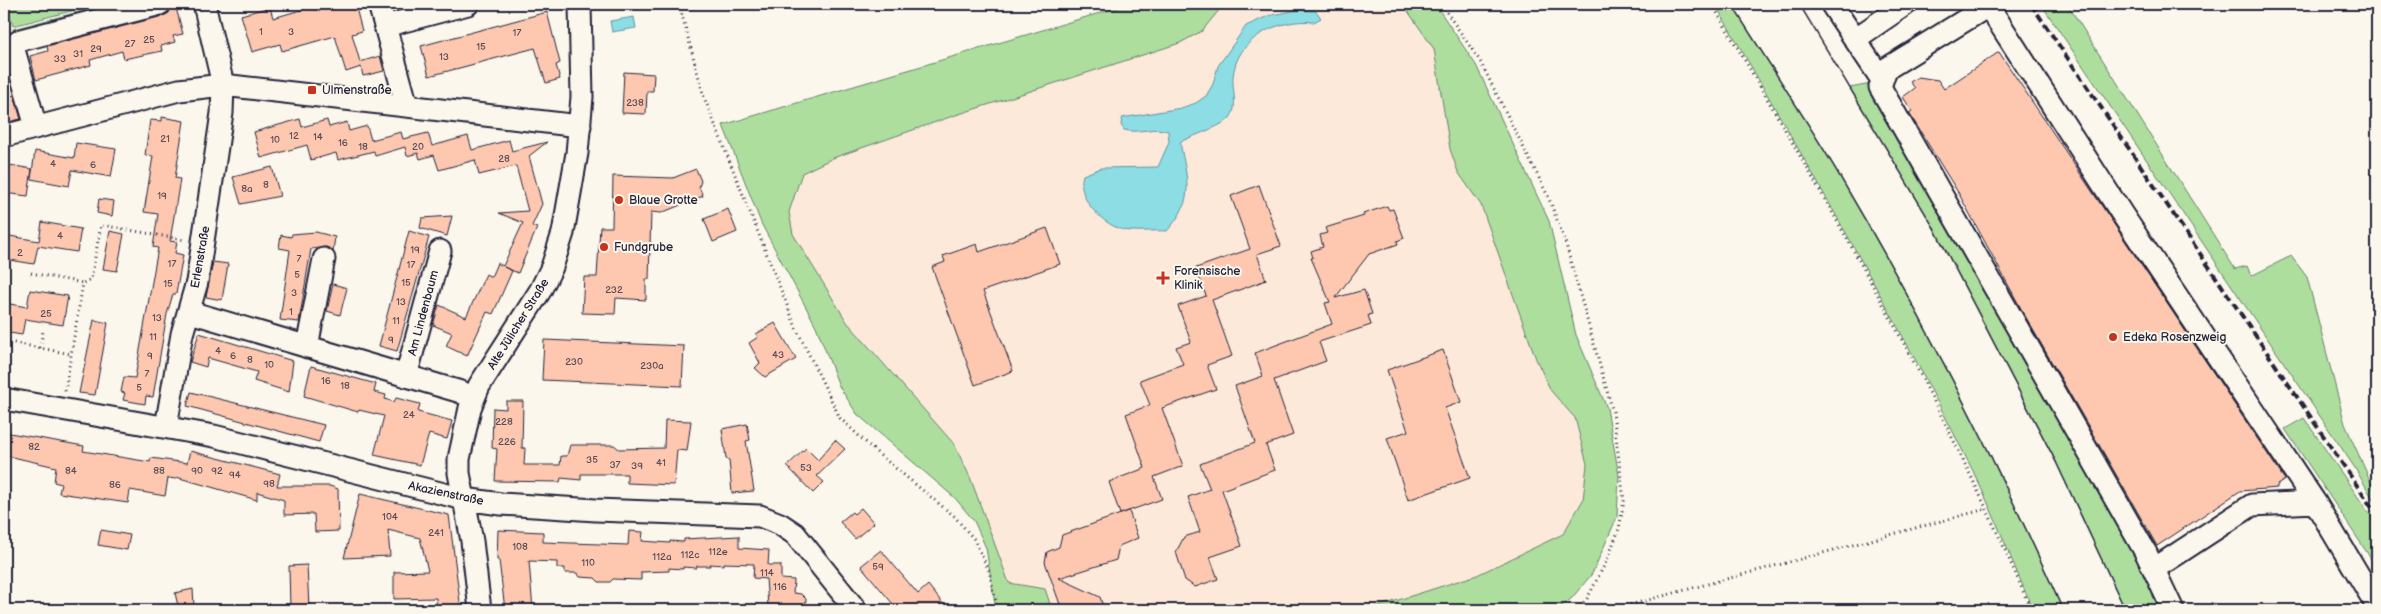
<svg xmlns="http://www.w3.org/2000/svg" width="2381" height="614" font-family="'Balsamiq Sans',sans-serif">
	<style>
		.built { fill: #fce9da }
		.green { fill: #adde9e; stroke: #68806c }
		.water { fill: #8cdee4; stroke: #6293a0 }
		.building { fill: #fec8b0; stroke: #22223b }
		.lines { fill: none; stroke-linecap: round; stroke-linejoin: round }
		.minor-casing { stroke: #22223b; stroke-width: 25 }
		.major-casing { stroke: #22223b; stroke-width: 31 }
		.path { stroke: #22223b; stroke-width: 3; stroke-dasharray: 1 4; stroke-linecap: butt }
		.minor { stroke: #fbf7ec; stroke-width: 21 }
		.major { stroke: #fbf7ec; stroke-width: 28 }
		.rail { stroke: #22223b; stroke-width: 4; stroke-dasharray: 8 4; stroke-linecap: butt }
		.poi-dot { fill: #c8321e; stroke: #fbf7ec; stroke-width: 2 }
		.labels { text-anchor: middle; stroke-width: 4; stroke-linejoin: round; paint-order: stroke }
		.number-label { font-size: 10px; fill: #594c58 }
		.poi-label { font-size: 12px; fill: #22223b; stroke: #fbf7ec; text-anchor: start }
		.street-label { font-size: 12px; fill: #22223b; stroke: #fbf7ec }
	</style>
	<rect width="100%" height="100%" fill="#fbf7ec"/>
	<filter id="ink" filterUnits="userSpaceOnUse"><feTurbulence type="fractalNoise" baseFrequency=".02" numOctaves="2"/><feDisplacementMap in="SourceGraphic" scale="10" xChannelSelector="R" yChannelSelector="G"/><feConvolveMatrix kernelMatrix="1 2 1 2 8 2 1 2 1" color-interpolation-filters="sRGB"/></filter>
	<g filter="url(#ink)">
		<path class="built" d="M1224 4H1403L1434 49 1458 172 1481 205 1536 359 1551 391 1575 418 1587 464 1583 500 1563 534 1477 575 1367 610H1052L1044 589 1009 583 970 477 954 444 847 322 793 234 789 212 802 173 833 158 1202 31Z"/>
		<path class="green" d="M7 4H98L13 26Z
			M100 4H112L114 12 15 38 13 29 101 6Z
			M1130 4H1224L1202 31 1180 43 953 116 833 158 802 173 789 212 793 234 847 322 954 444 970 477 1009 583 1045 589 1052 610H996L986 548 974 521 955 498 857 414 839 386 816 326 761 223 723 125Z
			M1403 4H1435L1476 65 1549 221 1576 335 1607 408 1619 476 1617 517 1592 574 1571 599 1556 610H1367L1477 575 1563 534 1583 500 1587 464 1575 418 1551 391 1536 359 1481 205 1458 172 1450 149 1434 49Z
			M1715 4H1732L1898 265 2029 522 2067 610H2033C2013 564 1995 516 1973 471 1893 312 1804 158 1715 4Z
			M2041 4H2069L2068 5 2235 269 2247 266 2251 276 2291 256 2307 277 2345 424 2377 496V506L2355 468Z
			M1871 84 2166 610H2123L2056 465 1936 239 1850 88Z
			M2304 418 2377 525V572L2368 554 2285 429Z"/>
		<path class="water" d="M1297 10 1316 11 1321 18 1314 22C1279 18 1236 38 1233 77 1232 90 1239 108 1229 119 1222 126 1190 137 1180 142 1187 180 1196 199 1167 231 1153 230 1132 233 1120 229 1099 221 1076 197 1083 175L1101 168 1158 167 1169 142 1168 131C1154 126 1140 134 1124 130L1121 125 1122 118 1181 108 1196 103 1206 96 1213 84 1218 66 1246 26 1268 16Z
			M634 17 636 28 612 32 610 21Z"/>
		<path class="building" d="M172 4H175L183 34 173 36 175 42 161 46 162 51 124 59 122 51 90 60 91 65 36 80 30 56 48 51 47 46 163 16 169 13Z
			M314 4H355L362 31 352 34 360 62 380 56 384 71 363 76 361 67 346 72 335 36 282 51 280 44 252 52 241 15 270 7 273 18 315 6Z
			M547 12 560 63 556 65 560 79 546 83 535 48 429 76 421 46Z
			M1999 52 2285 480 2277 485V488L2240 491 2157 546 2024 314 1959 194 1909 113 1912 111 1903 97 1915 88 1910 82 1918 77 1938 80 1944 89Z
			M624 72 654 74 653 91H647L646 114 622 113Z
			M14 95 21 119 4 123V98Z
			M162 117 184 121 175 178 180 179 170 241 177 242 175 253 183 255 176 294H173L167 314 153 397 146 396 145 404 123 400 125 393 121 392 124 377 135 378 158 248 153 247 158 214 144 212 153 156 145 155 150 120 162 121Z
			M300 119 302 127 327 120 329 127 347 122 349 131 367 126 371 140 401 132 403 139 428 133 432 146 468 136 472 150 509 140 512 151 547 142 529 156 542 204 532 226 537 228 518 273 504 267 512 271 493 314 487 312 467 356 446 346 452 333 433 325 439 305 466 317 486 274 491 277 497 263 503 266 523 223 499 213 528 211 516 166 479 175 475 160 439 170 434 155 420 159 418 153 407 156 405 147 375 156 374 151 338 160 336 153 311 160 307 145 261 158 254 132Z
			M76 143 116 149 111 177 72 170 69 186 31 179 35 151 74 158Z
			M4 164 32 169 28 196 4 193Z
			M272 167 280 196 241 204 233 177Z
			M696 169 701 181 699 187 703 196 661 213 651 212 649 279H646V300L616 298 615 314 582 313 584 277H597L600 227H612L613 176 673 178Z
			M1259 185 1281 246 1257 254 1266 280 1212 300 1232 356 1207 365 1216 389 1162 408 1183 466 1154 477 1162 499 1120 514 1109 482 1145 468 1126 414 1150 405 1140 380 1183 364 1176 347 1191 342 1178 306 1206 296 1196 268 1250 249 1231 196Z
			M99 199 114 201 112 216 97 213Z
			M1387 206 1389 210 1393 209 1404 238 1397 241 1398 244 1369 254 1335 298 1364 290 1372 314 1368 315 1371 325 1319 342 1326 361 1274 380 1293 435 1266 445 1275 470 1222 490 1242 546 1210 557 1218 579 1195 587 1185 580 1176 552 1184 537 1200 532 1188 497 1210 489 1200 464 1255 443 1235 386 1263 376 1255 353 1332 324 1325 303 1330 302 1311 258H1313L1311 251 1323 247 1320 235 1327 233 1325 228 1364 216 1363 214Z
			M728 209 737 232 713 242 704 219Z
			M452 216 447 236 420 228 422 218Z
			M42 222 81 229 77 252 38 246 34 264 4 259V235L39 241Z
			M1047 228 1060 264 983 291 1013 371 975 385 932 267 945 262 943 256 977 244 979 252Z
			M110 231 124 234 117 271 103 269Z
			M409 231 429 237 397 351 379 346Z
			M316 232 335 237 333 251 326 247 311 249 299 322 280 320 290 250 279 248 281 235 291 237 292 234Z
			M213 262 228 264 222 300 206 297Z
			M333 284 347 288 340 315 327 311Z
			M30 290 68 296 63 325 25 319 22 335 4 332V303L27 307Z
			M94 320 108 323 95 395 79 393Z
			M775 323 796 359 765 377 755 368 760 363 749 343 758 337 756 334Z
			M199 333 293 361 289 392 254 381 257 372 208 358 206 367 190 362Z
			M544 340 684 346 682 386 542 380Z
			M1443 350 1461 402 1445 408 1470 478 1408 500 1387 438 1408 431 1387 370Z
			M311 366 376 384 374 392 386 395 385 399 394 402 396 398 420 404 418 412 452 421 447 439 429 434 420 465 374 455 384 416 359 410 358 412 304 396Z
			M191 392 324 425 319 442 187 406Z
			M506 401H523L522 448H525L524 465H560L561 456H567L570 445H614L619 449 664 448 665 420 691 421 687 451 677 450 674 485 627 483V474H581V480L561 478 560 482 495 481 497 449 492 448 493 408 506 409Z
			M747 424 750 440 746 441 754 491 732 493 729 460 726 458 722 429Z
			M4 432 84 446 83 451 150 462 151 458 187 463 190 451 280 474 277 486H330L338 489 339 531 315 532 314 514 284 515V500L257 492V500L176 477V479L168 478 165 496 130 490 128 503 59 493 61 484 54 482 56 467 4 455Z
			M835 440 845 449 817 476 824 482 813 493 787 466 806 448 818 460Z
			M360 494 449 515 461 610H437L436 598 394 599V572L428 571 420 538 388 530 390 556 344 558Z
			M861 508 874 523 855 539 840 522 852 512 854 514Z
			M1129 511 1138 538 1119 546 1116 560 1059 578 1100 597 1104 610H1062L1045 562 1047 552 1059 547 1062 535Z
			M101 530 130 535 127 550 98 545Z
			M498 530 543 532V542L628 545 629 531 643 532 642 541 670 543V541L684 542V539L739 536V548L769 550 768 565H781V579L794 580 793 593 801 594 806 599 805 609 768 606 766 579 753 578 754 564 724 563V565L710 564V566H697L696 568 683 567V569L669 568V571L641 572V580L613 579 610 582H599L595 578 580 577 577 573H565V568H557V562L529 561 533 610H505L499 560H497Z
			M881 550 918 594 928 585 948 610H898L861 566Z
			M307 565 309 608 290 609 289 566Z
			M193 589 194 607 179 610 175 593Z"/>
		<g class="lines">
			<g class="minor-casing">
				<path id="minor" d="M379 4 407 106
					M1834 4 1832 5 1882 80
					M1987 4 2122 214 2315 502 2377 606
					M1988 6 1886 69 1880 87 2146 553 2173 610
					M385 26 468 4
					M1855 39 1906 4
					M36 127 14 50 15 44 21 40 160 4
					M4 136 179 90 223 85 580 126
					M190 312 461 392 473 398
					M307 347 324 259
					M406 376 440 251
					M4 399 214 436 464 499 501 504 596 510 760 516 780 524 795 534 856 610
					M166 427 182 334 197 282 222 113 223 85 204 4
					M2154 569 2252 505 2315 502
					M480 610 472 541 459 473V459L470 408 479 386 540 291 552 267 563 233 577 153 582 97 580 4"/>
			</g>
			<g class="major-casing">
				<path id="major" d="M1749 4C1784 60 1822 116 1855 173 1938 314 2013 461 2079 610
					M1782 4 1921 235 2043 469 2109 610"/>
			</g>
			<path class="path" d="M679 4 704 97 797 330 840 418 876 452 954 516 974 539 989 571 998 610
				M1117 4 1118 7
				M1441 4 1480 61 1548 196 1565 241 1613 412 1624 501 1619 529 1607 560 1587 599 1576 610
				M1712 4C1827 201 1943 399 2031 610
				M4 10 8 27
				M31 273 83 283
				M4 341 71 354
				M40 348 43 331
				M65 391 83 283 91 279 101 225 185 240
				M1611 610 1986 509"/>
			<use href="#minor" class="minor"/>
			<use href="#major" class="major"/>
			<path class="rail" d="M2031 4 2377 515"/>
		</g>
	</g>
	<g class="poi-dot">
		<rect x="307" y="85" width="10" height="10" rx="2.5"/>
		<circle cx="619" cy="200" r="5"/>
		<circle cx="604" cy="247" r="5"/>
		<path d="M1160.5 270.5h5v5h5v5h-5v5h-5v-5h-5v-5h5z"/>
		<circle cx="2113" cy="337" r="5"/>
	</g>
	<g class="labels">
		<g class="number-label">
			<text x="261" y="35">1</text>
			<text x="291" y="35">3</text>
			<text x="517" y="36">17</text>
			<text x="149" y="43">25</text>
			<text x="130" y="47">27</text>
			<text x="481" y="50">15</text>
			<text x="96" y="52">29</text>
			<text x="78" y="57">31</text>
			<text x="444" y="60">13</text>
			<text x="60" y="62">33</text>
			<text x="635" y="106">238</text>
			<text x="294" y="139">12</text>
			<text x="318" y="140">14</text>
			<text x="165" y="142">21</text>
			<text x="275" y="143">10</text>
			<text x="343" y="146">16</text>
			<text x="363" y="150">18</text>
			<text x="418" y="150">20</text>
			<text x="504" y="162">28</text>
			<text x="53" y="167">4</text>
			<text x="93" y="168">6</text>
			<text x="266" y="188">8</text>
			<text x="247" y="192">8a</text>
			<text x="162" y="199">19</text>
			<text x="60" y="239">4</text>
			<text x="415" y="253">19</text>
			<text x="20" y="256">2</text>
			<text x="299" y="262">7</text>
			<text x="172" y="267">17</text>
			<text x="411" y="268">17</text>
			<text x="297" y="278">5</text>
			<text x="406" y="286">15</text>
			<text x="168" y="287">15</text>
			<text x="614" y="293">232</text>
			<text x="294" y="296">3</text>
			<text x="401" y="305">13</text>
			<text x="291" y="315">1</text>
			<text x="46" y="317">25</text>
			<text x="157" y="321">13</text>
			<text x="396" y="324">11</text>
			<text x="153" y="340">11</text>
			<text x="391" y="343">9</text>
			<text x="218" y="354">4</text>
			<text x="778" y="358">43</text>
			<text x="150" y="359">9</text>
			<text x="233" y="359">6</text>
			<text x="250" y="363">8</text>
			<text x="574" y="365">230</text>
			<text x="269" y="368">10</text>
			<text x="652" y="369">230a</text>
			<text x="147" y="377">7</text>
			<text x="326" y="384">16</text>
			<text x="345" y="389">18</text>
			<text x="139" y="391">5</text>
			<text x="409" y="418">24</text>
			<text x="504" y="425">228</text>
			<text x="507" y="445">226</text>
			<text x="34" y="450">82</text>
			<text x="592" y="463">35</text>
			<text x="661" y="466">41</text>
			<text x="615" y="468">37</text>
			<text x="637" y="469">39</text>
			<text x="806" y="471">53</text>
			<text x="71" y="474">84</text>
			<text x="159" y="474">88</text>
			<text x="197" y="474">90</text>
			<text x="217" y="474">92</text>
			<text x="235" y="478">94</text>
			<text x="269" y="487">98</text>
			<text x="115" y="488">86</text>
			<text x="390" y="520">104</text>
			<text x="436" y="536">241</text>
			<text x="520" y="550">108</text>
			<text x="718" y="555">112e</text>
			<text x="690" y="558">112c</text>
			<text x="662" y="560">112a</text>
			<text x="588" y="566">110</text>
			<text x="878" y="570">59</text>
			<text x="767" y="576">114</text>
			<text x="780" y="590">116</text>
		</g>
		<g class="poi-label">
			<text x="322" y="94">Ulmenstraße</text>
			<text x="629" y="204">Blaue Grotte</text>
			<text x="614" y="251">Fundgrube</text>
			<text x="1174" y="275">Forensische<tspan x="1174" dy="14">Klinik</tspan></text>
			<text x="2123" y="341">Edeka Rosenzweig</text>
		</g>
		<g class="street-label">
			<text transform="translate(200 257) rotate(-80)" y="4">Erlenstraße</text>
			<text transform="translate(423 313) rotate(-75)" y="4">Am Lindenbaum</text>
			<text transform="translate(518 324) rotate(-58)" y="4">Alte Jülicher Straße</text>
			<text transform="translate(446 493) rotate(12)" y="4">Akazienstraße</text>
		</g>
	</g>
	<rect width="2381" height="614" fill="none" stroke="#fbf7ec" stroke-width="20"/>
	<rect x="10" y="10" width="2361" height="594" fill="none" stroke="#22223b" stroke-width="2" filter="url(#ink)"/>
</svg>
